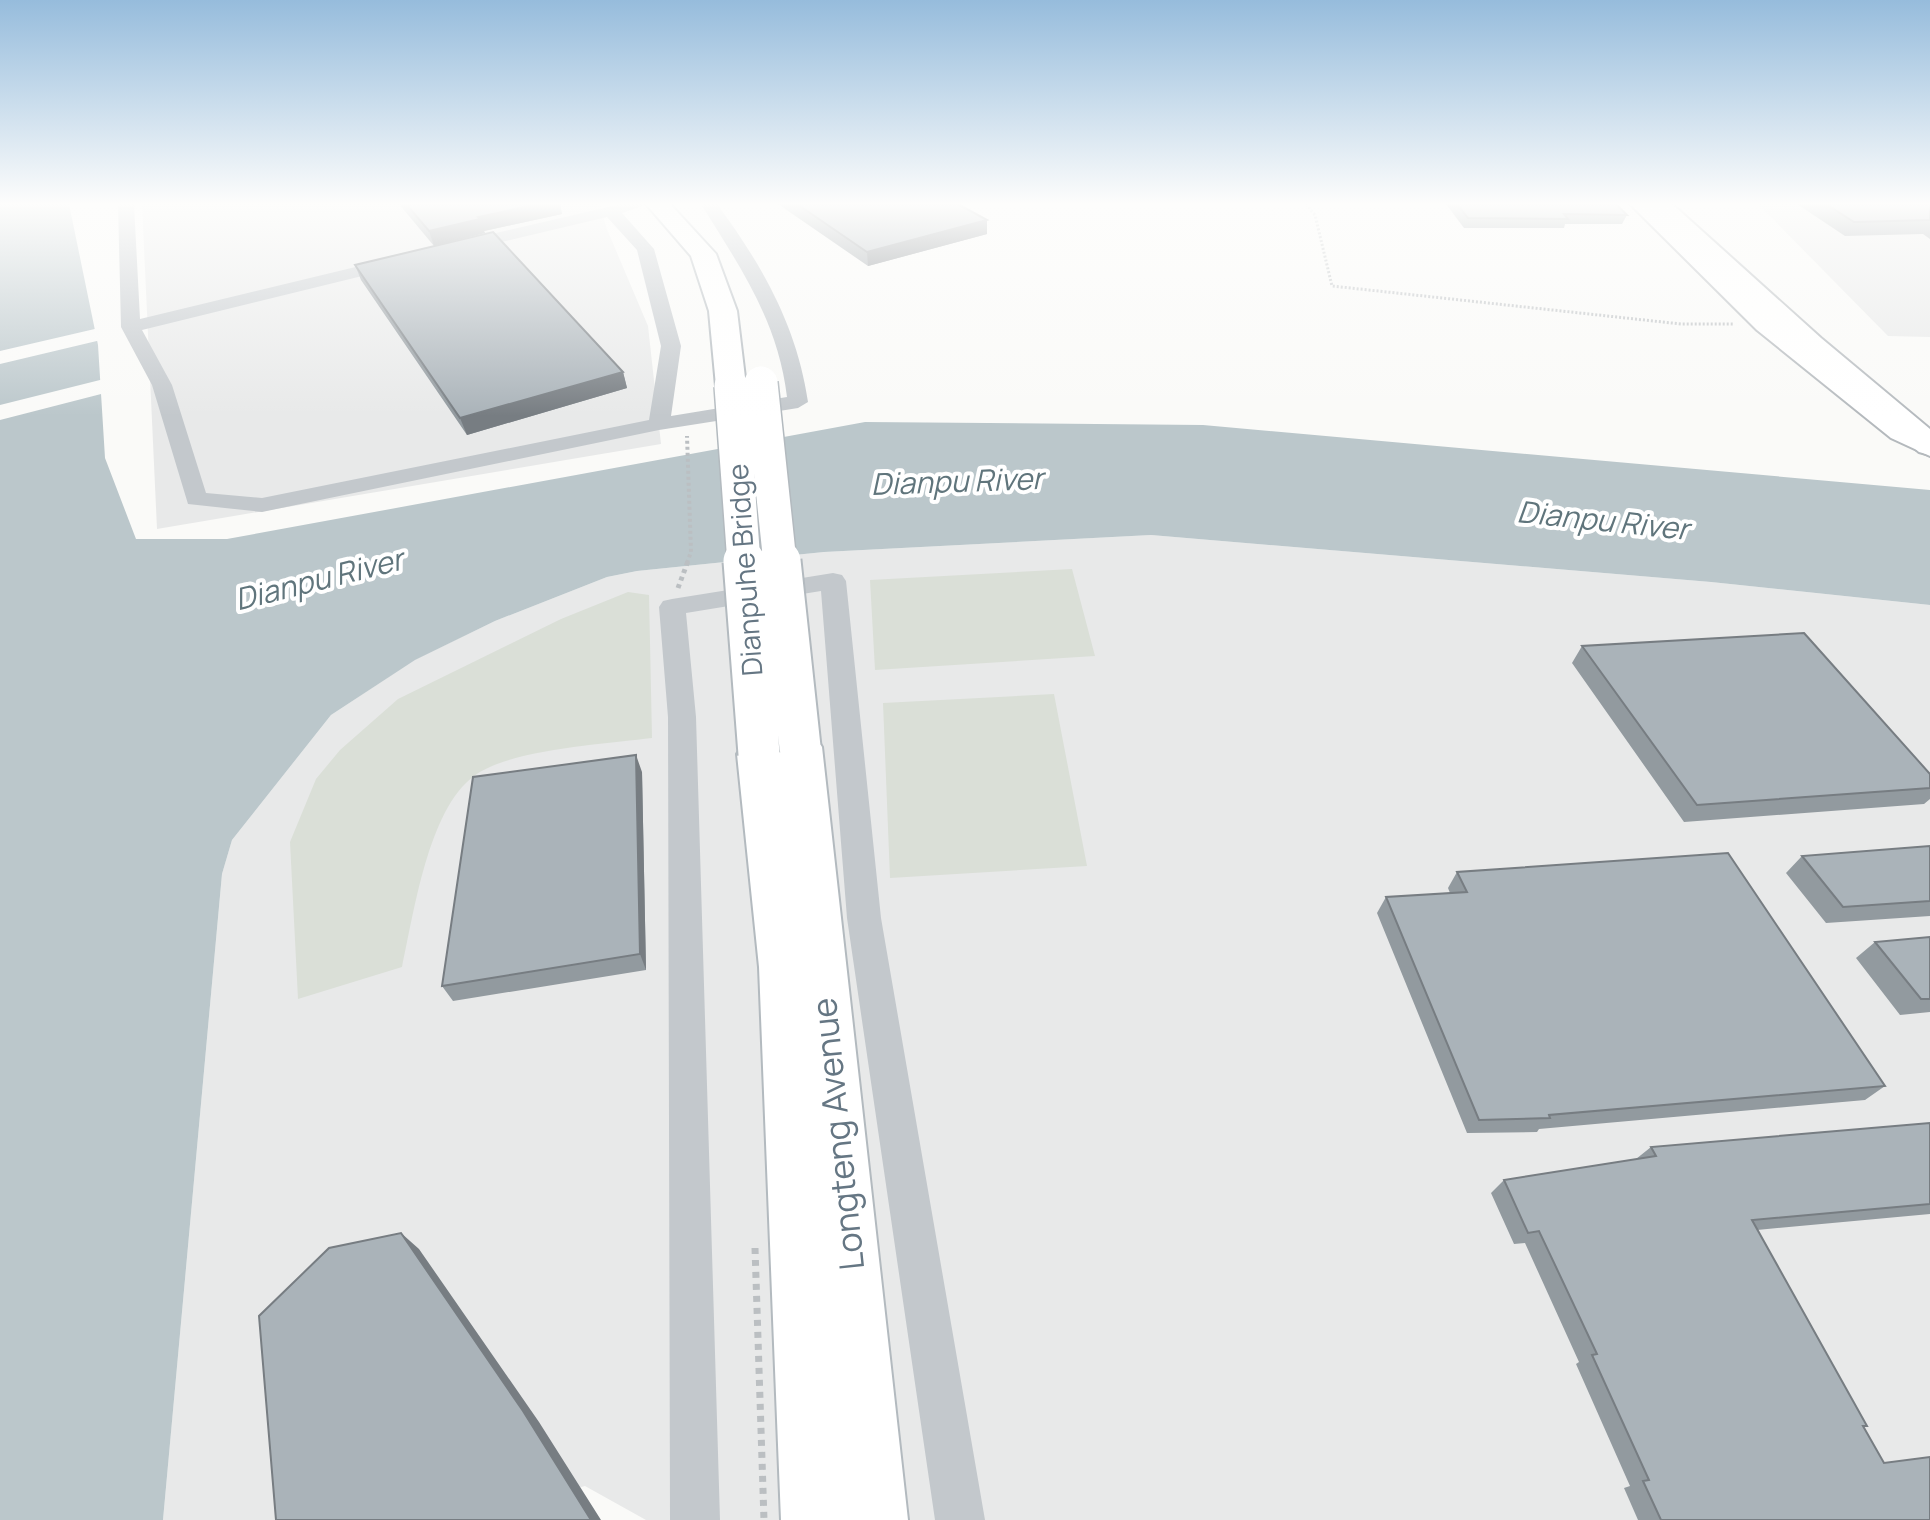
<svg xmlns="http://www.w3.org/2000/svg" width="1930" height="1520" font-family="Manrope,sans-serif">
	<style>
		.built { fill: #e8e9e9 }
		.green { fill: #dadfd7 }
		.water { fill: #bbc7cb }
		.pier { fill: #fafaf8 }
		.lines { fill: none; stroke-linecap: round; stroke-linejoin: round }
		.secondary-casing { stroke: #b3babf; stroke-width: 4 }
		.primary-casing { stroke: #b5babe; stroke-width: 4 }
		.motorway-casing { stroke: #b4b9bd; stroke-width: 4 }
		.path-far3 { stroke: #bbbfc2; stroke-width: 3; stroke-dasharray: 2 2; stroke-linecap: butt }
		.path-far2 { stroke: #bbbfc2; stroke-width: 4; stroke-dasharray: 3 3; stroke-linecap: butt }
		.path-far1 { stroke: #bbbfc2; stroke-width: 5; stroke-dasharray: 4 4; stroke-linecap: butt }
		.path { stroke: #bbbfc2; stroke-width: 7; stroke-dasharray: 6 6; stroke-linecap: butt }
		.minor { fill: #c3c8cc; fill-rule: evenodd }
		.secondary { fill: #fff; fill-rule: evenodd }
		.primary { fill: #fff; fill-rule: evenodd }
		.motorway { fill: #fff; fill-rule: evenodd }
		.secondary-bridge-far1-casing { stroke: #b3babf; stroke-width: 36; stroke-linecap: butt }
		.secondary-bridge-casing { stroke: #b3babf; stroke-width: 45; stroke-linecap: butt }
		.secondary-bridge-far1 { stroke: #fff; stroke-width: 33 }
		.secondary-bridge { stroke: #fff; stroke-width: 41 }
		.wall { fill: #929a9f }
		.shaded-wall { fill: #777d82 }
		.building { fill: #aab3b9; stroke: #777d82; stroke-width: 2 }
		.labels { text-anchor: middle; stroke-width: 8; stroke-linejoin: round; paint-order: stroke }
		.street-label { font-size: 28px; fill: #657683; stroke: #fff }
		.water-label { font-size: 30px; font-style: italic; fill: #60757c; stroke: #fff }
		.near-street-label { font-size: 34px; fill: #657683; stroke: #fff }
	</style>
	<rect width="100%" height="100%" fill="#fafaf8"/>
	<path class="built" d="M142 204H600L606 227 648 326 661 444 157 529Z
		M1758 204H1930V337L1888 336Z
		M1151 535 1711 582 1930 605V1520H646L585 1486 457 1520H163L222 874 232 840 331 715 414 660 495 621 607 577 637 571 824 552Z"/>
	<path class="green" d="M1072 569 1095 656 875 670 870 580Z
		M628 592 649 595 652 738C606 744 510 749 474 776 428 810 414 913 402 967L298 999 290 842 316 779 340 750 398 699 561 619Z
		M1054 694 1087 866 890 878 883 703Z"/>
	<path class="water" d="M0 204H69L98 345 105 458 136 539H227L865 422 1203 425 1930 490V605L1711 582 1151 535 824 552 637 571 607 577 495 621 415 660 331 715 232 840 222 874 163 1520H0Z"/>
	<path class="pier" d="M99 328 101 340 0 364V351Z
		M104 379 105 393 0 420V405Z"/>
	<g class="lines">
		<g class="secondary-casing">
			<path id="secondary" d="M646 204H670L716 254 737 311 746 386 742 392H720L716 386 709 311 691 256Z
				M800 731 815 736 822 747 908 1520H781L759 967 737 754 744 743 759 738 774 743 778 750 785 736Z"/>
		</g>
		<g class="primary-casing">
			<path id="primary" d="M1647 204H1672L1821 338 1930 429V455L1919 452 1801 350Z"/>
		</g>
		<g class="motorway-casing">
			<path id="motorway" d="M1630 204H1655L1777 318 1913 424 1930 433V456L1891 438 1757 330Z"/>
		</g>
		<path class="path-far3" d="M1306 204 1315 215 1332 286 1681 324H1733"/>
		<path class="path-far2" d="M687 563 691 552 687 436"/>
		<path class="path-far1" d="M678 588 688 561"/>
		<path class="path" d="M755 1248 764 1520"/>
		<path class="minor" d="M118 204H134L140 319 397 257 406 262 403 266 142 330 172 385 206 493 262 498 649 420 661 346 637 250 607 217 459 252 451 247 453 243 621 204H648L622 213 654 249 681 346 671 416 787 397C778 321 740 267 701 204H717C762 265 797 326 808 402L798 408 659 430 262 512 188 504 152 385 121 327Z
			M833 573 842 575 846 581 881 918 985 1520H935L847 918 821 591 686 613 696 717 720 1520H670L668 717 659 607 663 601 672 599Z"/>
		<use href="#secondary" class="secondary"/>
		<use href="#primary" class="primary"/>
		<use href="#motorway" class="motorway"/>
		<g class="secondary-bridge-far1-casing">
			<path id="secondary-bridge-far1" d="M761 383 780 563
				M731 386 744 563"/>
		</g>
		<g class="secondary-bridge-casing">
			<path id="secondary-bridge" d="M744 561 759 754
				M780 561 800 747"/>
		</g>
		<use href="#secondary-bridge-far1" class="secondary-bridge-far1"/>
		<use href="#secondary-bridge" class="secondary-bridge"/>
	</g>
	<path class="wall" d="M399 204H560L562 214 484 231 485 233 434 246Z
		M778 204H958L987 234 868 266Z
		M1446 204H1616L1627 215 1622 224H1565L1564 228H1464Z
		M1797 204H1930V239L1923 234 1845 236Z
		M355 265 623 372 627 388 467 435 361 280Z
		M1582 646 1930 774V799L1924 804 1684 822 1572 663Z
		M642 772 646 970 453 1001 442 986Z
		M1930 846V916L1826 923 1786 873 1802 856Z
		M1457 872 1885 1086 1865 1100 1539 1129 1537 1132 1467 1133 1377 913 1386 897 1450 893 1448 888Z
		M1930 937V1012L1900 1015 1856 958 1875 942Z
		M1930 1123V1214L1757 1230 1867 1426 1863 1427 1884 1463 1930 1520H1638L1624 1488 1630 1486 1576 1364 1579 1362 1525 1243 1514 1244 1491 1193 1504 1180 1636 1159 1651 1147Z"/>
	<path class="shaded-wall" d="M539 204H560L562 214 484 231 485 233 434 246 429 231 478 217Z
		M987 220V234L868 266 867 252Z
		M623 372 627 388 467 435 460 418Z
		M636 755 642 772 646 970 640 954Z
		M401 1233 419 1249 539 1422 601 1520H591Z"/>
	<path class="building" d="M406 204H539L478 217 480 219 429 231Z
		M797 204H958L987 220 867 252Z
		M1457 204H1616L1627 215 1564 214 1568 219 1468 218Z
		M1826 204H1930V220L1854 222Z
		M493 232 623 372 460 418 355 265Z
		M1804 633 1930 774V788L1697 805 1582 646Z
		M636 755 640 954 442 986 473 777Z
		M1930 846V901L1843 907 1802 856Z
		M1728 853 1885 1086 1549 1115 1550 1118 1479 1120 1386 897 1467 892 1457 872Z
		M1930 937V999H1921L1875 942Z
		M1930 1123V1204L1752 1220 1867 1426H1863L1884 1463 1930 1457V1520H1661L1643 1481 1649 1480 1592 1355 1597 1354 1539 1231 1528 1233 1504 1180 1656 1156 1651 1147Z
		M401 1233 523 1411 591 1520H276L259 1316 329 1248Z"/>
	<linearGradient id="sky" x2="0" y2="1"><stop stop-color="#96bcdc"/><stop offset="0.49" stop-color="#fdfdfc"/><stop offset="1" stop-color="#fdfdfc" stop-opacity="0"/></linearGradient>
	<rect width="1930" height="416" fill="url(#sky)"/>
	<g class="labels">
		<g class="street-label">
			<text transform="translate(745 570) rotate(-94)" y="10">Dianpuhe Bridge</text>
		</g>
		<g class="water-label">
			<text transform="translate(957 482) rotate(-2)" y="10">Dianpu River</text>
			<text transform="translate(1603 521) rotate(6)" y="10">Dianpu River</text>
			<text transform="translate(319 580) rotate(-14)" y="10">Dianpu River</text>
		</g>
		<g class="near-street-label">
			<text transform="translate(838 1134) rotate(-96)" y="12">Longteng Avenue</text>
		</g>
	</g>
</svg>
